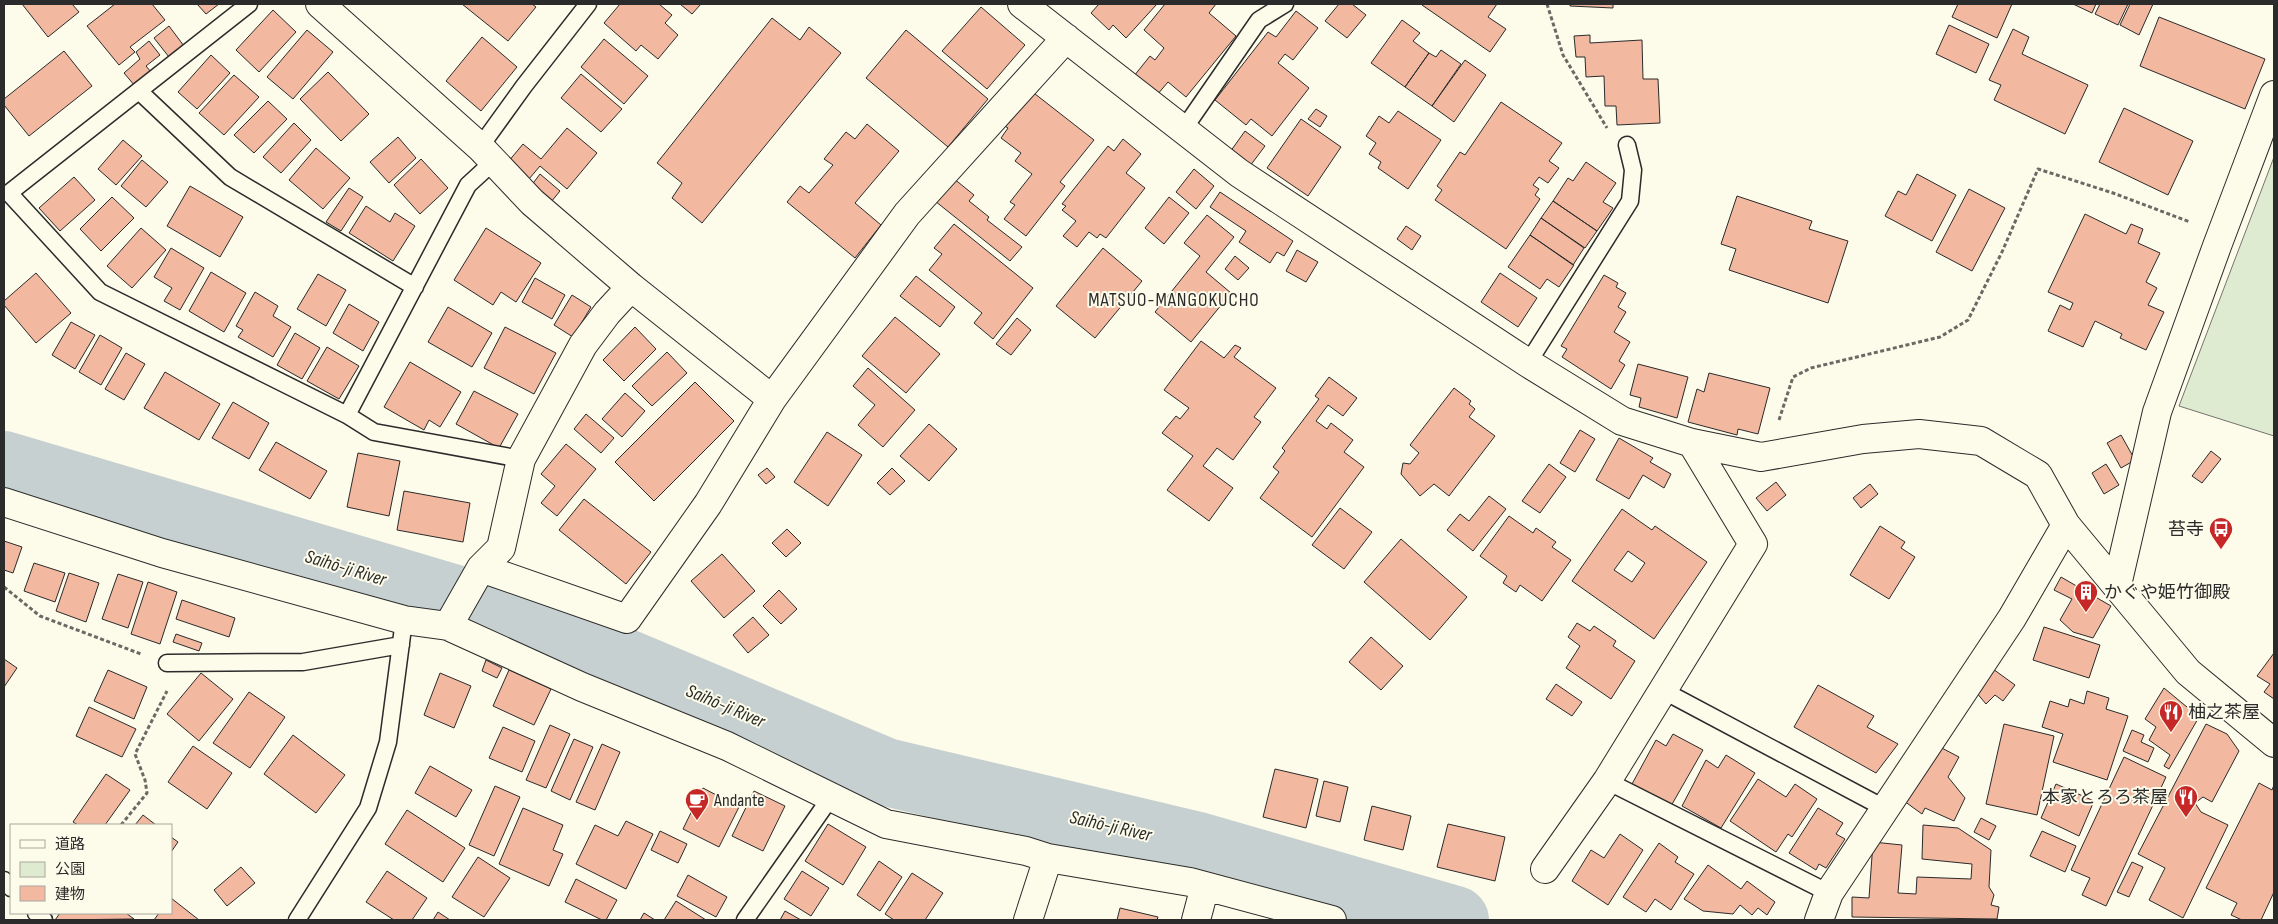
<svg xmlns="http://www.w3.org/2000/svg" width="2278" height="924" font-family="'Sofia Sans Condensed','Noto Sans JP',sans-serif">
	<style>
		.green { fill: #deebd1; stroke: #74746e }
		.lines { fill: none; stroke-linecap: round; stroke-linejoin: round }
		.river { stroke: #c7d0d0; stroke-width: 68 }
		.building { fill: #f2b8a0; stroke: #2b2b2b; fill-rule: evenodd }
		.lane-casing { stroke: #2b2b2b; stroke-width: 19 }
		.street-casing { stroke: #2b2b2b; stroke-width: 30 }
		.path { stroke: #6a6964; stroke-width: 3; stroke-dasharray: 4 2.5; stroke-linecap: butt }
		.lane { stroke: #fdfbea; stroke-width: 16 }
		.street { stroke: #fdfbea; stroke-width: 28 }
		.labels { text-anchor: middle; stroke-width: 4; stroke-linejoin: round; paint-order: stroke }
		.poi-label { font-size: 18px; fill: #2b2b2b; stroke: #fdfbea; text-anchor: start }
		.neighbourhood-label { font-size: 19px; letter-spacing: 1px; fill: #2b2b2b; stroke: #fdfbea }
		.water-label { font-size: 19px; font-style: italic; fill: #2b2b2b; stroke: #fdfbea }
	</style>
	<rect width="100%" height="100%" fill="#fdfbea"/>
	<path class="green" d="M2274 157V436L2179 406Z"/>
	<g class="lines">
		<path class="river" d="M4 465 516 617 886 772 1194 845 1455 920"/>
	</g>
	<path class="building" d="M22 4H72L79 12 48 37Z
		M115 4H152L165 20 130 47 135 52 119 65 87 26Z
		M197 4H219L206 14Z
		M462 4H532L536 7 508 41Z
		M620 4H659L672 15 665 23 678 35 658 59 641 45 636 51 604 23Z
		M680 4H701L692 14Z
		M1099 4H1157L1126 38 1113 25 1109 30 1091 13Z
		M1165 4H1216L1209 13 1236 36 1186 97 1168 82 1157 95 1134 76 1150 56 1155 60 1164 48 1144 30Z
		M1339 4H1352L1366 15 1347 38 1325 21Z
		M1423 4H1497L1488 17 1506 29 1490 52 1422 5Z
		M1570 4H1613V8L1570 6Z
		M1958 4H2012L1997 38 1952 17Z
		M2073 4H2096L2092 13Z
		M2100 4H2128L2118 25 2095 14Z
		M2130 4H2153L2139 35 2120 25Z
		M981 7 1025 45 987 89 942 51Z
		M273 10 296 32 259 72 236 50Z
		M1296 11 1318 28 1293 60 1285 54 1278 63 1309 88 1272 136 1251 119 1246 125 1215 100 1268 32 1276 37Z
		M2159 17 2265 59 2245 109 2140 66Z
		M772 18 800 40 809 27 841 53 702 223 672 198 682 183 657 163Z
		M1402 20 1420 33 1413 41 1429 53 1405 87 1371 63Z
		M1949 25 1989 44 1976 73 1936 54Z
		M169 26 184 46 169 57 154 38Z
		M2013 29 2029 37 2022 54 2088 85 2065 134 1994 100 2001 85 1989 80Z
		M307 30 333 52 293 99 267 77Z
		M906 30 988 99 948 147 866 78Z
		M1590 35V43L1642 40 1643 79H1658L1660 123 1617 125 1616 106H1605L1604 76 1586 77 1585 57H1576L1574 36Z
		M482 37 517 67 481 111 446 81Z
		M604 39 648 76 624 104 581 67Z
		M149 41 160 55 146 66 151 72 135 86 124 73 140 59 136 52Z
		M1441 50 1461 64 1432 106 1405 87 1429 53 1436 57Z
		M64 51 92 86 29 136 4 105V99Z
		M211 55 230 73 197 109 178 92Z
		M1465 60 1486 75 1454 122 1432 106Z
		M328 72 369 114 341 141 300 99Z
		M581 74 622 109 601 132 561 98Z
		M234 75 259 97 224 135 199 113Z
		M1030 90 1094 140 1060 182 1065 186 1026 236 1004 219 1015 205 1010 202 1032 174 1015 161 1021 153 1001 138 1008 128 1003 125Z
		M268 101 287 119 254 153 234 135Z
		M1501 102 1562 143 1549 161 1559 168 1548 183 1539 177 1533 185 1539 189 1535 195 1540 199 1506 249 1435 200 1442 190 1437 186 1460 152 1465 155Z
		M2124 108 2193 141 2168 195 2099 162Z
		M1316 109 1327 116 1320 127 1308 119Z
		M1398 111 1441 140 1408 189 1378 168 1381 162 1369 154 1376 143 1366 136 1379 116 1389 123Z
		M1301 119 1341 147 1308 196 1267 168Z
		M294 123 311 140 281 173 263 157Z
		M867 124 899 151 855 203 881 225 855 258 787 202 800 186 809 193 833 165 824 159 846 132 855 139Z
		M567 128 597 153 567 189 540 166 529 179 508 162 523 144 541 159Z
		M1245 131 1265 146 1250 166 1230 152Z
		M398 137 416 158 389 183 370 162Z
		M1123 139 1141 154 1126 173 1145 188 1106 238 1100 234 1097 238 1089 232 1077 247 1063 236 1076 221 1062 210 1066 206 1062 204 1108 146 1114 151Z
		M123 140 142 156 116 185 98 169Z
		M316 148 350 178 323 209 289 180Z
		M421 159 448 188 420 214 394 185Z
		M142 160 168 182 146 207 121 186Z
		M1586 162 1616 183 1603 202 1613 208 1597 231 1553 201 1568 178 1573 181Z
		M1194 169 1214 186 1196 209 1176 192Z
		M540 174 560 191 551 202 531 186Z
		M1917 174 1956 195 1932 241 1885 216 1898 191 1906 195Z
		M74 177 95 200 60 231 39 208Z
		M953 178 974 195 969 201 989 217 987 220 1022 247 1010 261 935 201Z
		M190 186 243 217 220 257 167 226Z
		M349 188 363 197 341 231 326 222Z
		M1969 189 2005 208 1972 271 1936 252Z
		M1220 192 1293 241 1284 256 1277 252 1270 263 1239 242 1246 231 1210 207Z
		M1737 196 1812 221 1809 229 1848 241 1828 303 1729 270 1736 249 1721 244Z
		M112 197 134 218 101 251 80 229Z
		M1169 197 1189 213 1164 244 1145 228Z
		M1553 201 1597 231 1585 248 1541 218Z
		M366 206 390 222 395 213 415 226 393 261 349 233Z
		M2085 214 2126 234 2131 224 2143 229 2138 243 2160 253 2146 282 2157 288 2148 305 2164 312 2146 350 2120 338 2122 334 2095 321 2083 347 2048 331 2060 305 2070 310 2073 303 2048 292Z
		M1207 215 1234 237 1206 272 1231 293 1191 342 1155 312 1200 256 1184 243Z
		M1541 218 1584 248 1573 265 1530 235Z
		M954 224 1033 288 993 339 974 323 982 313 929 270 942 254 934 248Z
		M1406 226 1421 236 1412 250 1397 239Z
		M141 228 166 250 132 288 107 266Z
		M486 228 541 263 516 302 501 292 493 305 454 280Z
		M1530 235 1574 265 1559 287 1547 279 1540 289 1508 267Z
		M171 248 204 268 180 310 164 301 172 288 154 277Z
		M1103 248 1142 281 1095 338 1056 306Z
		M1297 250 1318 262 1306 282 1286 271Z
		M1235 256 1249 268 1238 280 1225 269Z
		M211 272 246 293 224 332 189 311Z
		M36 273 71 313 36 343 4 305V301Z
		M1500 273 1537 298 1518 327 1481 302Z
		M318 274 346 290 326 326 297 309Z
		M1604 275 1618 283 1616 287 1626 293 1618 307 1626 312 1614 332 1630 342 1619 361 1625 365 1611 389 1562 357 1567 349 1561 346Z
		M916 276 955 307 940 327 900 296Z
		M535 278 565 295 552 319 522 302Z
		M255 292 278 306 273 316 291 327 273 357 238 337 243 330 236 326Z
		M572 295 591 307 573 337 554 325Z
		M349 304 379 322 363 351 333 333Z
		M448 307 492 333 472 367 428 342Z
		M895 317 940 354 906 393 862 356Z
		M1017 318 1031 330 1011 355 996 344Z
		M71 322 95 335 75 369 52 355Z
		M505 327 556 353 534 394 484 368Z
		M635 327 656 349 624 381 603 360Z
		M295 333 320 348 302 379 277 365Z
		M100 335 122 348 101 385 79 372Z
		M1201 341 1224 358 1235 345 1241 348 1234 357 1276 388 1254 417 1261 422 1233 460 1217 448 1203 466 1233 488 1209 521 1167 490 1193 456 1162 433 1176 416 1180 419 1189 408 1164 390Z
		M327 347 359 366 339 399 307 381Z
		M667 352 687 373 652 406 632 386Z
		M126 353 145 364 124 400 105 389Z
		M410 362 461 392 440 427 429 420 424 430 384 407Z
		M1638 364 1688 377 1677 418 1639 407 1641 398 1630 395Z
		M868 368 915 410 883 447 858 425 875 405 853 386Z
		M165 372 220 404 199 440 144 408Z
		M1709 373 1770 388 1758 434 1738 429 1737 435 1688 422 1697 389 1704 392Z
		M1329 377 1357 398 1343 416 1328 405 1316 421 1327 429 1331 423 1353 440 1344 452 1364 467 1312 537 1260 498 1279 472 1273 467 1285 451 1282 448 1319 399 1315 396Z
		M695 382 734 421 654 501 615 462Z
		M1454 388 1471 401 1469 404 1475 409 1469 417 1495 436 1449 496 1434 484 1420 496 1401 474 1403 463 1410 464 1419 453 1410 445Z
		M474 391 518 414 499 448 456 424Z
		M625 393 645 411 622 437 602 419Z
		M233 402 269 423 249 459 212 438Z
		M586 414 614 438 601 453 574 429Z
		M929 424 957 449 929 481 900 456Z
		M1580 430 1595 439 1575 472 1560 463Z
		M827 432 862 455 828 506 794 482Z
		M2121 435 2135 460 2121 468 2107 443Z
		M1619 438 1653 458 1650 462 1671 474 1664 488 1643 475 1629 499 1596 480Z
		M276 442 327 471 310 499 259 470Z
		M566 444 596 469 557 516 541 503 555 486 541 474Z
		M2211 451 2221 459 2202 483 2192 476Z
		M358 453 400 461 389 516 347 507Z
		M1549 464 1566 477 1540 513 1522 501Z
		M2106 464 2119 485 2104 494 2092 473Z
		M767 468 775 477 766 484 758 475Z
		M892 468 905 481 890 495 877 483Z
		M1776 482 1786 495 1767 511 1756 498Z
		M1870 484 1878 494 1861 508 1853 498Z
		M404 491 470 503 463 542 397 530Z
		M1489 496 1506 509 1473 551 1447 530 1460 514 1469 521Z
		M584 499 651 552 626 584 559 530Z
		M1340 508 1372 532 1344 569 1312 545Z
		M1622 509 1652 530 1655 526 1707 562 1654 639 1572 581ZM1628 551 1645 563 1632 582 1614 570Z
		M1509 516 1533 533 1536 528 1556 542 1552 547 1571 560 1542 601 1520 585 1516 592 1503 583 1507 576 1480 556Z
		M1880 526 1905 542 1901 548 1915 557 1889 599 1850 575Z
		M787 529 801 543 786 557 772 543Z
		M1401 539 1467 597 1430 640 1364 582Z
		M4 541 22 547 13 573 4 570Z
		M722 554 755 591 724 618 691 581Z
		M34 563 65 573 55 602 24 591Z
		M69 573 99 583 86 622 56 611Z
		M118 574 143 582 128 628 102 619Z
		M2061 577 2111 606 2093 638 2073 632 2060 620 2072 599 2054 590Z
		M148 582 177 592 160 644 131 634Z
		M779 590 797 609 781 624 763 606Z
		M182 600 235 618 229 637 176 619Z
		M753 617 769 635 748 653 733 635Z
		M1577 623 1590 631 1594 626 1616 641 1613 646 1635 661 1611 699 1566 668 1580 646 1568 637Z
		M2044 627 2100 645 2089 678 2033 660Z
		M176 634 202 643 199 651 173 642Z
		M1371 637 1403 666 1381 690 1349 662Z
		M2274 653V699L2264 692 2270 684 2257 676Z
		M4 659 17 668 4 687Z
		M486 660 502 668 497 678 482 671Z
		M1993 669 2015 685 2003 701 1995 695 1986 704 1976 692Z
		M108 670 147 687 134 719 94 701Z
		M509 670 551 689 534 725 493 706Z
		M201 673 233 699 199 741 167 714Z
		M440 673 471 686 454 728 424 715Z
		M1556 684 1582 702 1572 716 1546 699Z
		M1818 685 1874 716 1867 727 1898 744 1876 773 1794 727Z
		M2164 688 2199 717 2169 769 2164 766 2170 755 2149 740 2156 727 2145 719Z
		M2087 691 2109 698 2106 709 2128 716 2107 780 2053 762 2063 734 2042 727 2050 701 2068 707 2070 699 2084 704Z
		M249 692 285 717 250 768 213 743Z
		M89 707 136 729 122 757 76 736Z
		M2004 724 2054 736 2037 815 1986 804Z
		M2206 724 2227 734 2239 751 2212 802 2203 797 2195 803 2201 812 2228 825 2183 918 2149 900 2165 868 2138 854Z
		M550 725 570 734 546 788 526 780Z
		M503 727 535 741 522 772 489 758Z
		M2132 730 2144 735 2141 742 2154 748 2148 762 2123 751Z
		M1673 734 1703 750 1671 806 1632 784 1656 740 1666 746Z
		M293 735 345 775 316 813 264 774Z
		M574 739 593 747 570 800 551 791Z
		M602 744 620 752 595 810 576 802Z
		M193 746 232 773 207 809 168 782Z
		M1938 746 1959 757 1948 777 1965 798 1954 821 1925 808 1922 814 1904 801Z
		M1726 755 1755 773 1721 828 1682 806 1706 760 1718 768Z
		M2124 757 2166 777 2106 906 2082 895 2090 878 2071 870Z
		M430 766 472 790 456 817 415 793Z
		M1275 769 1318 779 1306 828 1263 817Z
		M106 774 130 790 105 825H78L73 822Z
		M1758 779 1786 797 1795 784 1817 799 1792 837 1788 834 1776 852 1730 821Z
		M1324 781 1348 787 1340 822 1316 816Z
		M2259 783 2272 790 2274 785V892L2261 920H2242L2231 915 2237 903 2206 888Z
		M2056 784 2094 801 2079 836 2041 818Z
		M495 786 520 797 494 856 469 845Z
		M703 788 739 807 719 847 683 829Z
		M754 791 785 806 763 851 732 836Z
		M1372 806 1411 816 1403 850 1364 840Z
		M523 808 563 825 553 850 563 854 549 886 499 864Z
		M1818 808 1843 823 1836 834 1845 839 1826 868 1819 864 1816 870 1789 853Z
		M407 810 465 848 443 882 385 844Z
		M143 815 156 825H135Z
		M1981 818 1996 826 1989 840 1974 832Z
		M626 821 653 834 626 889 576 864 595 825 618 836Z
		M828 824 866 847 843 885 805 861Z
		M1448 824 1505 837 1495 881 1437 867Z
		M1923 825 1958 828 1991 850 1989 887 1994 895 1991 905 1999 907 1997 919 1852 917V897L1869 898 1873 842 1902 845 1898 893 1916 894 1917 877 1971 879 1972 864 1922 859Z
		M660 831 687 844 678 863 651 850Z
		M2042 831 2076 846 2065 872 2030 856Z
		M1620 834 1643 850 1608 905 1572 881 1591 850 1604 858Z
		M171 837 178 842 171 852Z
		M1659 843 1678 857 1675 862 1694 874 1671 910 1655 899 1646 912 1623 897Z
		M478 857 510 878 484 917 452 897Z
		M879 861 902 877 880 911 857 895Z
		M2132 862 2143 867 2129 897 2117 892Z
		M1708 865 1741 889 1747 881 1775 902 1767 915 1758 908 1752 915 1740 905 1733 914 1703 911 1684 899Z
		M241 867 255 883 227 906 214 890Z
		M387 871 427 898 412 920H394L366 902Z
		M802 871 829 888 811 916 784 899Z
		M912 873 943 893 925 920H894L885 914Z
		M688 875 727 897 716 917 677 896Z
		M576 879 617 900 606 920H602L565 902Z
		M171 898 199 920H154L159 913H171Z
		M676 901 706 920H664Z
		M1120 908 1158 917 1157 920H1117Z
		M785 911 801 920H780Z
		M438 912 450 920H433Z
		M60 913H126L134 919 55 920Z
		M644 913 655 920H640Z"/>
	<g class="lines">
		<g class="lane-casing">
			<path id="lane" d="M249 4 9 193 100 292 347 415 468 185 493 162
				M140 92 230 177 415 287
				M1183 130 1259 20 1285 4
				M480 147 524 86 588 4
				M1528 363 1630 201 1633 170 1627 145
				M347 415 374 432 521 459
				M167 663 303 662 401 645
				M1664 691 1886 809
				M1607 781 1829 893
				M4 880 11 888
				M36 913 44 920
				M297 920 368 808 388 742 404 620
				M745 920 831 797"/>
		</g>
		<g class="street-casing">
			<path id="street" d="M320 4 480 147 532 202 631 287 607 313 583 345 521 459 501 548 481 568 448 626
				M1022 4 1239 173 1528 363 1622 421 1692 443 1761 457 1863 439 1919 434 1981 441 2038 475 2066 525 2188 672 2274 743
				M631 287 772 399
				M4 502 162 553 404 620 448 626 582 687 727 746 886 824 1026 851 1048 858 1190 882 1332 920
				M481 568 627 619 708 504 772 399 907 214 1066 38
				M2117 585 2157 412 2217 246 2274 95
				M1545 869 1607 781 1753 544 1692 443
				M1028 920 1048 858
				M1196 920 1205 886
				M1819 920 1829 893 2012 618 2066 525"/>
		</g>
		<path class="path" d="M1547 4 1563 55 1607 128
			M1779 420 1793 377 1811 368 1940 337 1968 320 2002 252 2038 169 2113 193 2190 222
			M4 587 40 616 141 654
			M121 825 147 793 145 780 135 754 167 691"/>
		<use href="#lane" class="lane"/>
		<use href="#street" class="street"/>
	</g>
	<defs>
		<g id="bus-pin" transform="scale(1.25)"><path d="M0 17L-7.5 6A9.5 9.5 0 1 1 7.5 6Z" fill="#c62828" stroke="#fdfbea"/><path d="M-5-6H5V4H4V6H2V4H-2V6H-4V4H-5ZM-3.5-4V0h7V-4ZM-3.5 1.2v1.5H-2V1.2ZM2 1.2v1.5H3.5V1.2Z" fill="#fff"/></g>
		<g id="building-pin" transform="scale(1.25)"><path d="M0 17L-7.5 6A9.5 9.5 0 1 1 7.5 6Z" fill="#c62828" stroke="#fdfbea"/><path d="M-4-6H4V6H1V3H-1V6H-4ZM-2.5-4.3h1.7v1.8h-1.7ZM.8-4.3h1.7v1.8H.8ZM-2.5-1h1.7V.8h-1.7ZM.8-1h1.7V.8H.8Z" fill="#fff"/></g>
		<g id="restaurant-pin" transform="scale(1.25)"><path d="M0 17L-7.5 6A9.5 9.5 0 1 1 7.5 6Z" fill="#c62828" stroke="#fdfbea"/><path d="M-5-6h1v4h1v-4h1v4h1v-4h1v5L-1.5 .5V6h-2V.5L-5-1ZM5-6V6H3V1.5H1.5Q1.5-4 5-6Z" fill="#fff"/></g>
		<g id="cafe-pin" transform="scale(1.25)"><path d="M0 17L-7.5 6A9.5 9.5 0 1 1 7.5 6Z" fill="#c62828" stroke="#fdfbea"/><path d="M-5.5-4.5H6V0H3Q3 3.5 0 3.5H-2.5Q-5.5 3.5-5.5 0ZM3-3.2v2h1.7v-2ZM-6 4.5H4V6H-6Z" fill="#fff"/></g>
	</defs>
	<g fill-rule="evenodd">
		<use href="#bus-pin" x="2221" y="529"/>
		<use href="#building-pin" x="2086" y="592"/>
		<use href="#restaurant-pin" x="2171" y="712"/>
		<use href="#restaurant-pin" x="2186" y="797"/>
		<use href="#cafe-pin" x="697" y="800"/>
	</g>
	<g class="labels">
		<g class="poi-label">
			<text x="2204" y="535" text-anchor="end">苔寺</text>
			<text x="2104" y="598">かぐや姫竹御殿</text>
			<text x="2188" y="718">柚之茶屋</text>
			<text x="2168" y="803" text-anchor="end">本家とろろ茶屋</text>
			<text x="714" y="806">Andante</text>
		</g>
		<g class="neighbourhood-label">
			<text x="1174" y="306">MATSUO-MANGOKUCHO</text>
		</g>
		<g class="water-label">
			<text transform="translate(346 567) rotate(17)" y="7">Saihō-ji River</text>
			<text transform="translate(726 705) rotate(23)" y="7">Saihō-ji River</text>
			<text transform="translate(1111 825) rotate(13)" y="7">Saihō-ji River</text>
		</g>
	</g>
	<rect width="2278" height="924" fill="none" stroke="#2b2b2b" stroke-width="10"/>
	<rect x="10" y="824" width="162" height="90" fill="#fdfbea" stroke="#a9a89e"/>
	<rect x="20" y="840" width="25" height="8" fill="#fdfbea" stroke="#a9a89e"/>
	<text x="55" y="849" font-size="15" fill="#2b2b2b">道路</text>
	<rect x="20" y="862" width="25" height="15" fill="#deebd1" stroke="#a9a89e"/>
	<text x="55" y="874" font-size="15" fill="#2b2b2b">公園</text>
	<rect x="20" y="886" width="25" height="15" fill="#f2b8a0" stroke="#a9a89e"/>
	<text x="55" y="899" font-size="15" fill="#2b2b2b">建物</text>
</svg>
